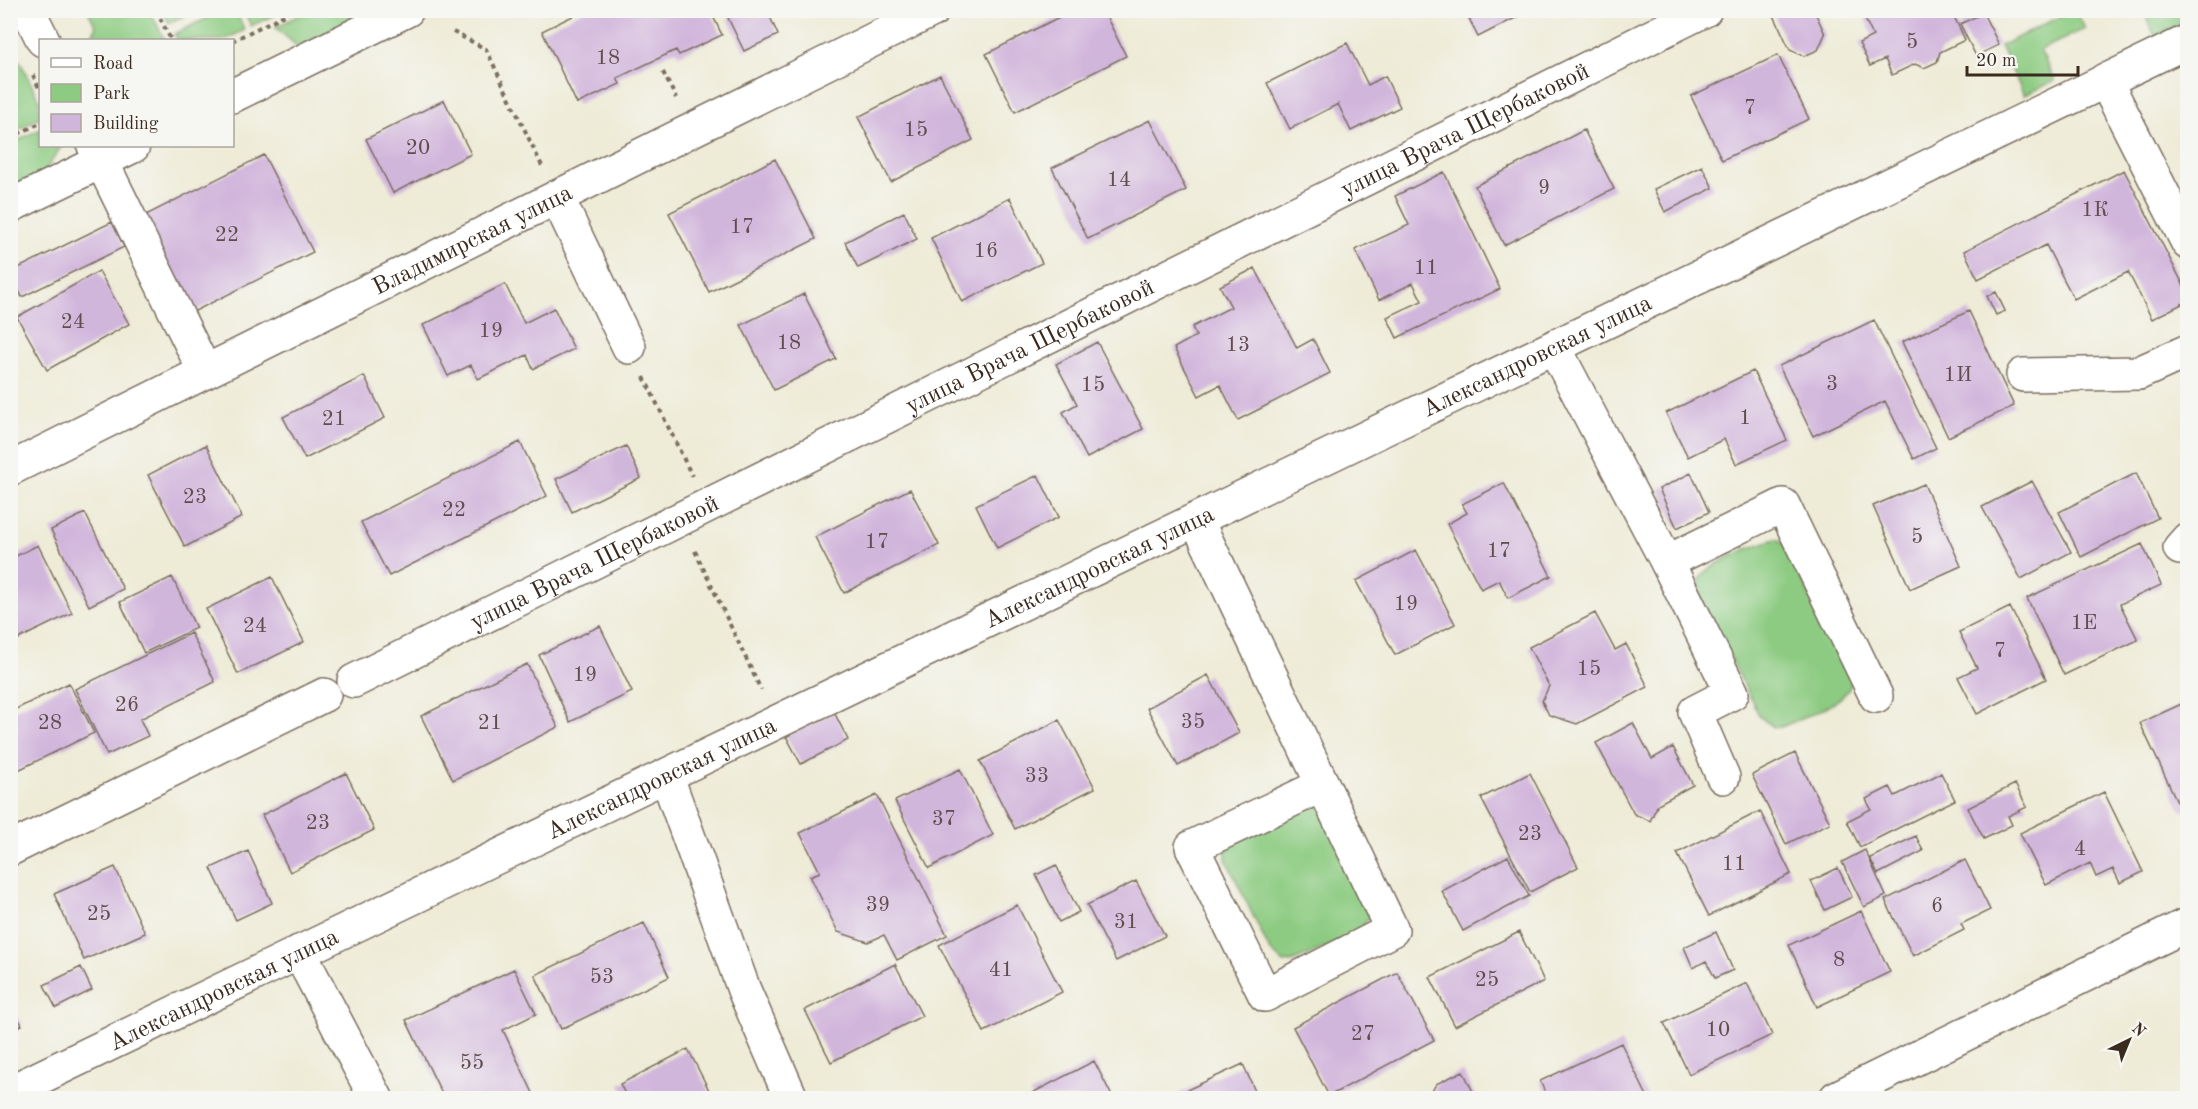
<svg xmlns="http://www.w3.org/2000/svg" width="2198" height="1109" font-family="'Old Standard TT',serif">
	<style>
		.green { fill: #8ccb81; stroke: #647a50; stroke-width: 1.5 }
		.building { fill: #d1b6dc }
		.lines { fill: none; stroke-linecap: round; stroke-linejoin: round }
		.minor-casing { stroke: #7a6e5f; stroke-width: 36 }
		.path { stroke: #7a6e5f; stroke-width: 4; stroke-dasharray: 4.5 4.5; stroke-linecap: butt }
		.minor { stroke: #fff; stroke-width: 33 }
		.labels { text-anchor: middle; stroke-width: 5; stroke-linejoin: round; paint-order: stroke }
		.number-label { font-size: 21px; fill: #604d4e }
		.street-label { font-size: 24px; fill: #3b2a1e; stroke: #f6f6f2 }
	</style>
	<rect width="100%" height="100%" fill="#f6f6f2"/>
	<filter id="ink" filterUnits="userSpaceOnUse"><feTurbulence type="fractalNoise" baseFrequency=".0167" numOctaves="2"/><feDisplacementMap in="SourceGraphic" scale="12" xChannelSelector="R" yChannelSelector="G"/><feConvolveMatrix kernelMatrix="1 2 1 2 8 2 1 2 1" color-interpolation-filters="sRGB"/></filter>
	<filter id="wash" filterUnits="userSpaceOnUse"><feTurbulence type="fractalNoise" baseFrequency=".008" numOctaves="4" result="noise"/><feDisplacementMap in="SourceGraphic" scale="24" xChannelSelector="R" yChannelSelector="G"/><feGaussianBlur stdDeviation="1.35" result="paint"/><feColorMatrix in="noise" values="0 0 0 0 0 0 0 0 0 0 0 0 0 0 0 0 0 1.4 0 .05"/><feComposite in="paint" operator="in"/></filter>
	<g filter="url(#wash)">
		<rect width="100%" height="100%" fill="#eeebd7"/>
		<path class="green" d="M2073 10 2076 11 2085 29 2040 50 2055 81 2024 95 2000 46Z
			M88 11H150L165 40H90L96 27Z
			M162 11H194L169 23Z
			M222 11H235L245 30 224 40H178L174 34Z
			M244 11H283L251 26Z
			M308 11H369L298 47 275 27Z
			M2143 11H2187V21L2155 36Z
			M20 61 40 102V117L11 134V66Z
			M40 129V146L61 147 45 171 11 189V144Z
			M1777 539 1783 543 1852 680C1850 703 1801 718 1781 727H1774L1760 717 1700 596C1699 589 1698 580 1704 574 1715 561 1761 542 1777 539Z
			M1319 804 1371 914C1363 936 1315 951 1294 961L1284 963 1269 949 1226 859V846Z"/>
		<g id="blocks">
			<path class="building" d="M585 10H710L722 35 679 55 676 50 617 78 620 84 577 104 542 31Z
				M743 10H767L778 35 744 51 728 18Z
				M1073 10H1103L1126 56 1015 112 986 54Z
				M1465 10H1531L1478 37Z
				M1814 10 1825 34 1818 50 1804 56 1790 50 1772 11Z
				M1884 10H1951L1965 40 1940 52 1937 62 1924 68 1915 64 1892 75 1885 59 1870 66 1859 43 1873 36 1865 19Z
				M1983 13 1999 45 1976 56 1960 24Z
				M1347 43 1368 85 1385 76 1400 107 1351 131 1338 104 1290 129 1267 83Z
				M1778 55 1809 119 1722 160 1691 96Z
				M940 75 973 140 891 182 858 117Z
				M444 100 471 154 393 193 366 139Z
				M1150 120 1186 190 1088 239 1052 168Z
				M1584 130 1614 189 1504 245 1475 186Z
				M264 155 313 252 191 313 142 217Z
				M775 159 816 239 709 292 669 213Z
				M1702 166 1713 188 1665 212 1654 189Z
				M2124 170 2188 294V301L2152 319 2128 272 2074 299 2046 245 1978 279 1964 251Z
				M1444 172 1500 289 1397 338 1387 317 1422 301 1413 283 1379 300 1355 250 1409 225 1395 196Z
				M1010 198 1042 263 962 302 931 238Z
				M904 212 917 239 858 268 845 242Z
				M112 222 124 247 22 297 10 272Z
				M1255 268 1297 348 1313 339 1330 373 1238 420 1220 385 1199 396 1174 348 1196 336 1192 327 1231 307 1220 286Z
				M99 271 129 324 47 370 17 317Z
				M505 284 524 323 554 308 574 349 533 369 527 355 478 379 471 365 448 376 423 325Z
				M1996 292 2005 311 1996 315 1987 296Z
				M804 294 836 359 774 390 741 325Z
				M1969 311 2014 406 1948 437 1902 342Z
				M1874 320 1936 448 1914 459 1885 401 1813 436 1779 366Z
				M1097 342 1143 429 1087 458 1063 412 1077 404 1056 364Z
				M1753 371 1787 440 1736 464 1724 439 1688 457 1666 413Z
				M364 376 385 418 305 459 283 417Z
				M520 442 547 496 389 576 361 522Z
				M206 445 242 517 185 547 148 475Z
				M626 446 641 478 572 512 556 479Z
				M1691 473 1709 512 1677 528 1659 489Z
				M2136 473 2158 518 2081 557 2059 512Z
				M1038 475 1059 517 997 548 976 505Z
				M2032 481 2071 552 2021 579 1982 507Z
				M1504 483 1551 576 1508 598 1499 580 1481 589 1447 524 1467 513 1462 504Z
				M1924 484 1961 566 1910 589 1873 506Z
				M910 489 939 545 844 593 815 537Z
				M85 513 123 589 89 606 51 530Z
				M2142 544 2161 585 2120 604 2138 640 2064 675 2027 598Z
				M38 545 72 613 10 643V559Z
				M1416 550 1455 624 1395 655 1356 581Z
				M172 577 196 628 144 653 120 602Z
				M272 577 304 642 238 674 206 609Z
				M2010 607 2046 679 1977 714 1958 677 1977 668 1959 632Z
				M1595 613 1615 650 1626 644 1648 687 1577 724 1549 715 1542 701 1549 686 1529 647Z
				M600 626 632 692 570 722 539 655Z
				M191 633 215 682 140 719 148 736 107 755 75 689Z
				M527 664 558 727 453 780 421 716Z
				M1208 675 1239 733 1178 766 1147 708Z
				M69 683 94 733 10 774V712Z
				M2188 701V809L2182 812 2140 723Z
				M834 712 848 740 801 764 786 736Z
				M1059 720 1095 788 1015 829 980 761Z
				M1633 723 1652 759 1673 747 1693 785 1658 804 1650 821 1634 814 1596 743Z
				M1795 753 1830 823 1786 844 1752 775Z
				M960 769 993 835 929 868 895 801Z
				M346 773 374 830 290 872 262 815Z
				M1530 773 1578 867 1530 892 1481 798Z
				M1941 773 1955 800 1860 847 1847 821 1871 809 1866 799 1890 787 1895 796Z
				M2015 784 2027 807 2008 816 2012 825 1984 839 1968 808Z
				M2104 792 2143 872 2120 883 2113 869 2096 877 2090 863 2046 885 2020 833Z
				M877 795 947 935 897 960 884 935 868 942 838 932 810 876 820 872 800 833Z
				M1760 811 1791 874 1709 916 1677 853Z
				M1916 836 1923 851 1878 874 1870 858Z
				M1865 850 1886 896 1864 907 1842 862Z
				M248 851 272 903 236 920 211 868Z
				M1508 856 1529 896 1463 931 1442 891Z
				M1965 860 1990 910 1961 924 1964 930 1913 956 1885 900Z
				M1056 865 1079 912 1059 922 1036 875Z
				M115 867 145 933 84 960 54 894Z
				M1838 868 1852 897 1825 910 1811 881Z
				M1136 881 1165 936 1116 961 1087 905Z
				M1017 905 1062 992 984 1032 939 945Z
				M1861 911 1890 972 1817 1007 1789 945Z
				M644 923 669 977 561 1029 535 975Z
				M1519 932 1544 981 1455 1026 1430 977Z
				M1716 932 1733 970 1715 978 1706 961 1693 968 1684 947Z
				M895 964 922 1016 831 1062 805 1010Z
				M81 967 92 990 56 1008 44 985Z
				M514 969 536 1014 503 1030 534 1095 526 1098H444L406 1020Z
				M1397 972 1434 1040 1329 1096 1293 1027Z
				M1747 983 1772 1035 1689 1074 1664 1023Z
				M10 1004 22 1025 10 1031Z
				M1621 1043 1648 1098H1548L1540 1081Z
				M688 1049 713 1098H627L620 1084Z
				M1094 1061 1113 1098H1032L1030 1094Z
				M1243 1064 1258 1098H1178L1176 1095Z
				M1463 1071 1476 1098H1431L1430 1095 1436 1084Z"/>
		</g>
	</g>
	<g filter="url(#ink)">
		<use href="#blocks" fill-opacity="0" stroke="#7a6e5f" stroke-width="1.5"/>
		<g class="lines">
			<g class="minor-casing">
				<g id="minor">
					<path d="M28 10 43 40"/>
					<path d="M2105 80 2188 243"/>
					<path d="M232 96 407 10"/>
					<path d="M94 146 205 372"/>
					<path d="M557 197 629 347"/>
					<path d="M10 206 133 146"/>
					<path d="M1554 347 1667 562 1783 505 1876 696"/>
					<path d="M2023 375 2139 373 2188 351"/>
					<path id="s1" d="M10 469 933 10"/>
					<path d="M1197 521 1392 930 1265 995 1192 847 1323 785"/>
					<path d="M2180 548 2188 539"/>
					<path d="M1667 562 1732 693 1695 712 1723 777"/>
					<path id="s2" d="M354 681 1705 10"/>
					<path d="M667 777 744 990 791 1098"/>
					<path d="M10 849 324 695"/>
					<path d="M299 952 376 1098"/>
					<path id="s3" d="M10 1092 2188 41"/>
					<path d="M1836 1098 2188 924"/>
				</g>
			</g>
			<path class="path" d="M156 10 171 40
				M453 32 486 49 542 166
				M232 41 294 10
				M663 72 676 98
				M33 75 40 90
				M10 138 40 123
				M644 377 692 476
				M695 551 761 690"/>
			<use href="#minor" class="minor"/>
		</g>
	</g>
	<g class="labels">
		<g class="number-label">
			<text x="1912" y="48">5</text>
			<text x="608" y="64">18</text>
			<text x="1750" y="114">7</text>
			<text x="916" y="136">15</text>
			<text x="418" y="154">20</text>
			<text x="1119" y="186">14</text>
			<text x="1544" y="194">9</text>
			<text x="2095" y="216">1К</text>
			<text x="742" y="233">17</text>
			<text x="227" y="241">22</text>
			<text x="986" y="257">16</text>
			<text x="1426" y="274">11</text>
			<text x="73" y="328">24</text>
			<text x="491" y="337">19</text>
			<text x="789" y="349">18</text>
			<text x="1238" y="351">13</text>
			<text x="1958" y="381">1И</text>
			<text x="1832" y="390">3</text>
			<text x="1093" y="391">15</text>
			<text x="1745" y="424">1</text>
			<text x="334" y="425">21</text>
			<text x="195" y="503">23</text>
			<text x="454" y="516">22</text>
			<text x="1917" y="543">5</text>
			<text x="877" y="548">17</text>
			<text x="1499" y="557">17</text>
			<text x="1406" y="610">19</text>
			<text x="2084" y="629">1Е</text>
			<text x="255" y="632">24</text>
			<text x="2000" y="657">7</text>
			<text x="1589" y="675">15</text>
			<text x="585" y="681">19</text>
			<text x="127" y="711">26</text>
			<text x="1193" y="728">35</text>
			<text x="50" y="729">28</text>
			<text x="490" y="729">21</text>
			<text x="1037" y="782">33</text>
			<text x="944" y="825">37</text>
			<text x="318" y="829">23</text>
			<text x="1530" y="840">23</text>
			<text x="2080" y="855">4</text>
			<text x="1734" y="870">11</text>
			<text x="878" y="911">39</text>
			<text x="1937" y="912">6</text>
			<text x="99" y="920">25</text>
			<text x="1126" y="928">31</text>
			<text x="1839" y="966">8</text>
			<text x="1001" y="976">41</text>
			<text x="602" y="983">53</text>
			<text x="1487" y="986">25</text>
			<text x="1718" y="1036">10</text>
			<text x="1363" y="1040">27</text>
			<text x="472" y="1069">55</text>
		</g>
		<g class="street-label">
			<text dy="8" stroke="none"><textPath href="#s2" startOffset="1240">улица Врача Щербаковой</textPath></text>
			<text dy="8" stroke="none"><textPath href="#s1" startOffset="516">Владимирская улица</textPath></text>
			<text dy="8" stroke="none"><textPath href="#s2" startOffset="754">улица Врача Щербаковой</textPath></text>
			<text dy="8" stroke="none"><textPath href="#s3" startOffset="1695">Александровская улица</textPath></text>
			<text dy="8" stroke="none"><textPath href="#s2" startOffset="268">улица Врача Щербаковой</textPath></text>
			<text dy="8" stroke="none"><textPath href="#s3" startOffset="1209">Александровская улица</textPath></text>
			<text dy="8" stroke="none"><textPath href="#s3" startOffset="723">Александровская улица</textPath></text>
			<text dy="8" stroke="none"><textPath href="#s3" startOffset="237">Александровская улица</textPath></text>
		</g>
	</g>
	<rect width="2198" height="1109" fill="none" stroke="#f6f6f2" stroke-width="36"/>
	<rect x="39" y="39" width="195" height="108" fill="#f6f6f2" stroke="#aba49d" stroke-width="1.5"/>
	<rect x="51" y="58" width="30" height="9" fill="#ffffff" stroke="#aba49d" stroke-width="1.5"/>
	<text x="93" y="69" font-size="18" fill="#3b2a1e">Road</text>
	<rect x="51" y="84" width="30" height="18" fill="#8ccb81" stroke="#aba49d" stroke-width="1.5"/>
	<text x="93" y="99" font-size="18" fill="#3b2a1e">Park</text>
	<rect x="51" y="114" width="30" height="18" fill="#d1b6dc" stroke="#aba49d" stroke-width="1.5"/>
	<text x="93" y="129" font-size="18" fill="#3b2a1e">Building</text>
	<g transform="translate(2129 1040) rotate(43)" stroke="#f6f6f2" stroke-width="4.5" paint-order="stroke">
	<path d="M0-4.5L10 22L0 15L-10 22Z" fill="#3b2a1e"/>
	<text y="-9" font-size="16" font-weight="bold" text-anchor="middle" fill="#3b2a1e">N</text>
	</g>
	<path d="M1967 66v9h111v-9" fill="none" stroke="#3b2a1e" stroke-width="3"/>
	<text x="1976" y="66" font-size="18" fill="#3b2a1e" stroke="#f6f6f2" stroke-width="4.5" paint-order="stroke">20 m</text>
</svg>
